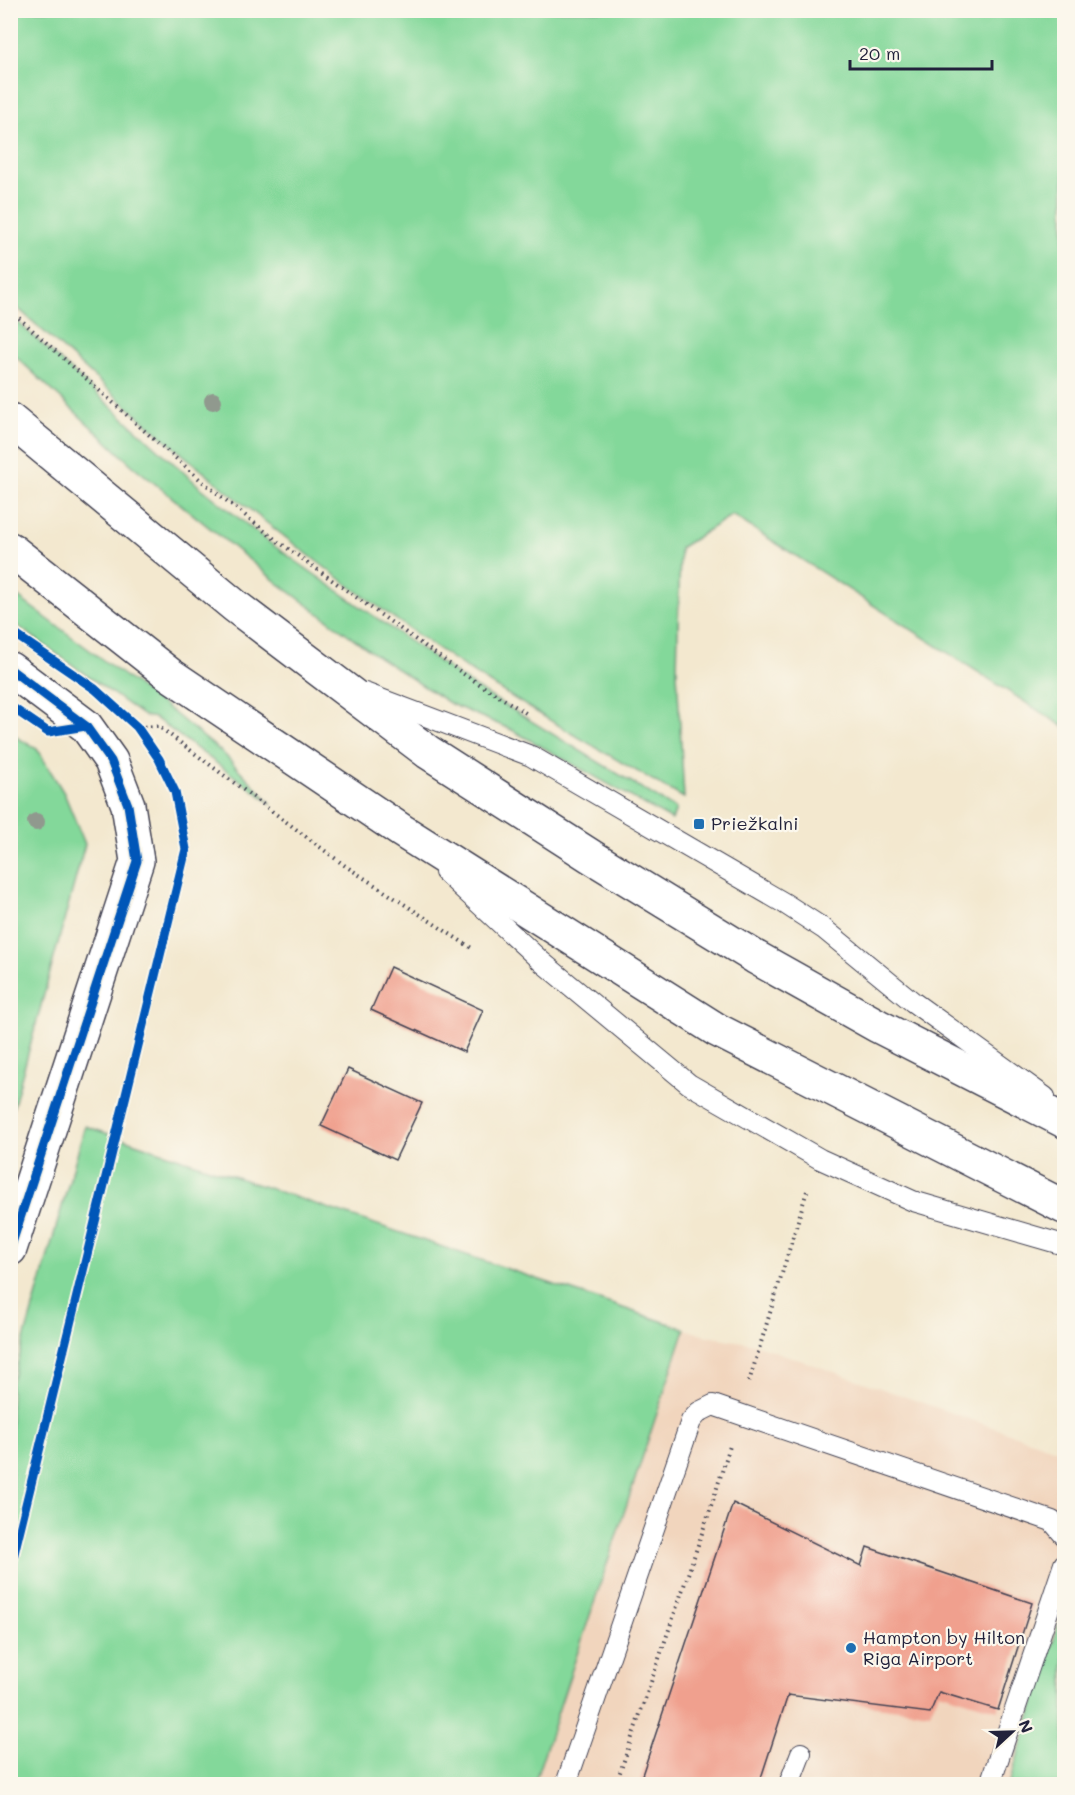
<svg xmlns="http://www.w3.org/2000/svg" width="1075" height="1795" font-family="Mali,sans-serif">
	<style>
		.built { fill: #f1d5bd }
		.green { fill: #83d89a; stroke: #527d6a; stroke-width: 1.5 }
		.building { fill: #f0a08e }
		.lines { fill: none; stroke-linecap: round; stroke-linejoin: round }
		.lane-casing { stroke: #414051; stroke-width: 22 }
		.secondary-casing { stroke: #414051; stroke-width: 36 }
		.primary-casing { stroke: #414051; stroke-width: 36 }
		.path { stroke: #414051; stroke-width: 4; stroke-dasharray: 1.5 4.5; stroke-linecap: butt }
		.lane { stroke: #fff; stroke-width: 20 }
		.secondary { stroke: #fff; stroke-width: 33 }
		.primary { stroke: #fff; stroke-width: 33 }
		.cycleway-casing { stroke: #fbf7ec; stroke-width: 13 }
		.cycleway { stroke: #0057b8; stroke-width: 9 }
		.tree { fill: #90998e }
		.poi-dot { fill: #1f6fb2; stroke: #fbf7ec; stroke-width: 2 }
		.labels { text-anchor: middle; stroke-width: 4.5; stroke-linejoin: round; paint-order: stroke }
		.poi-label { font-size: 18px; fill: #22223b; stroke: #fbf7ec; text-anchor: start }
	</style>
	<rect width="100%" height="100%" fill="#fbf7ec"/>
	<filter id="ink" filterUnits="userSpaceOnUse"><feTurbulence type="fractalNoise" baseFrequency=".0167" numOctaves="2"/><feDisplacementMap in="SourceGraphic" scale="12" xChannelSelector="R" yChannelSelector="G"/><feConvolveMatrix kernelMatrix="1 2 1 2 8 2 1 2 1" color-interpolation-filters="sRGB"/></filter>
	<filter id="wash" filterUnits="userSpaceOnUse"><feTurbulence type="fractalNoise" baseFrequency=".008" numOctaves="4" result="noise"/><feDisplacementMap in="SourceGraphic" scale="24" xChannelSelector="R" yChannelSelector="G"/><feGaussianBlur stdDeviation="1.35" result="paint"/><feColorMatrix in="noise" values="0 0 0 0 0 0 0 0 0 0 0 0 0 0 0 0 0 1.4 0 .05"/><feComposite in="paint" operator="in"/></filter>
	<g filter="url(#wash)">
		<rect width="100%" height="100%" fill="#f3e8cf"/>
		<path class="built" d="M685 1329 707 1336 754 1344 1064 1452V1607L1009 1784H534Z"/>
		<path class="green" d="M11 10 1064 11V727L732 515 680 548 677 672 684 798C613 758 542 717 474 673 388 616 302 552 222 487 149 428 80 364 11 302Z
			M11 316 200 487 270 543 475 687 676 809 672 820 512 730 451 704 380 658 279 584 132 465 11 352Z
			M10 591 169 709 223 753 272 804 155 718 144 716 11 621Z
			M11 734 37 749 64 793 85 844 11 1116Z
			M85 1126 685 1329 534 1784H11V1385Z
			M1064 1607V1784H1009Z"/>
		<g id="blocks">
			<path class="building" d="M390 967 483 1010 464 1052 371 1010Z
				M348 1069 422 1103 395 1160 321 1126Z
				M733 1503 861 1566 867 1547 1032 1603 998 1710 939 1692 930 1713 788 1695 759 1784H639Z"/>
		</g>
	</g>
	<g filter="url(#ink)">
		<use href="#blocks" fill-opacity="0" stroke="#414051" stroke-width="1.5"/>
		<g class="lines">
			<g class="lane-casing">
				<path id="lane" d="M365 693 531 756 784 903 824 929 913 1002 1045 1097
					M445 872 542 962 689 1084 820 1159 913 1201 1064 1245
					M566 1784 691 1421 699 1412 713 1405 1052 1521 1064 1535
					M789 1784 801 1753
					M990 1784 1064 1564"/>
			</g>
			<g class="secondary-casing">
				<path id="secondary" d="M10 669 86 726 111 761 128 805 137 861 10 1249"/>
			</g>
			<g class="primary-casing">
				<path id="primary" d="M10 420 235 606 428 752 592 857 755 957 878 1026 1064 1121
					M10 549 169 674 402 831 717 1030 1064 1207"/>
			</g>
			<path class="path" d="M10 310 140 427 203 482 276 540 465 675 529 715
				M138 727 158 726 344 865 473 949
				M749 1382 807 1191
				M616 1784 711 1507 730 1446"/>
			<use href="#lane" class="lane"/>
			<use href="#secondary" class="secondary"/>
			<use href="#primary" class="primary"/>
			<g class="cycleway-casing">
				<path id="cycleway" d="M10 631 95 689 137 727 159 759 175 792 186 849 10 1570
					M10 669 86 726 111 761 128 805 137 861 10 1249
					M10 706 48 732 86 726"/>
			</g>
			<use href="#cycleway" class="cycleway"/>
		</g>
		<g class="tree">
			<circle cx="213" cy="401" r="9"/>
			<circle cx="36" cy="822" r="9"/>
		</g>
	</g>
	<g class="poi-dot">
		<rect x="693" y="818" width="12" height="12" rx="3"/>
		<circle cx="851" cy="1648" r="6"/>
	</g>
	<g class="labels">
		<g class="poi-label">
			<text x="711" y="830">Priežkalni</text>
			<text x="863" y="1644">Hampton by Hilton<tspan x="863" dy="21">Riga Airport</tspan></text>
		</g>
	</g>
	<rect width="1075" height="1795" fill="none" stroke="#fbf7ec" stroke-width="36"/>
	<g transform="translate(1012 1732) rotate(68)" stroke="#fbf7ec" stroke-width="4.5" paint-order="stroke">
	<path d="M0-4.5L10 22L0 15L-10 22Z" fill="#22223b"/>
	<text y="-9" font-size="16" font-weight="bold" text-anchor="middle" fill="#22223b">N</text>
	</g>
	<path d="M850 60v9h142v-9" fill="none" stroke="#22223b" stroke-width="3"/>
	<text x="859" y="60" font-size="18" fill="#22223b" stroke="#fbf7ec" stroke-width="4.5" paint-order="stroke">20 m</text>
</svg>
